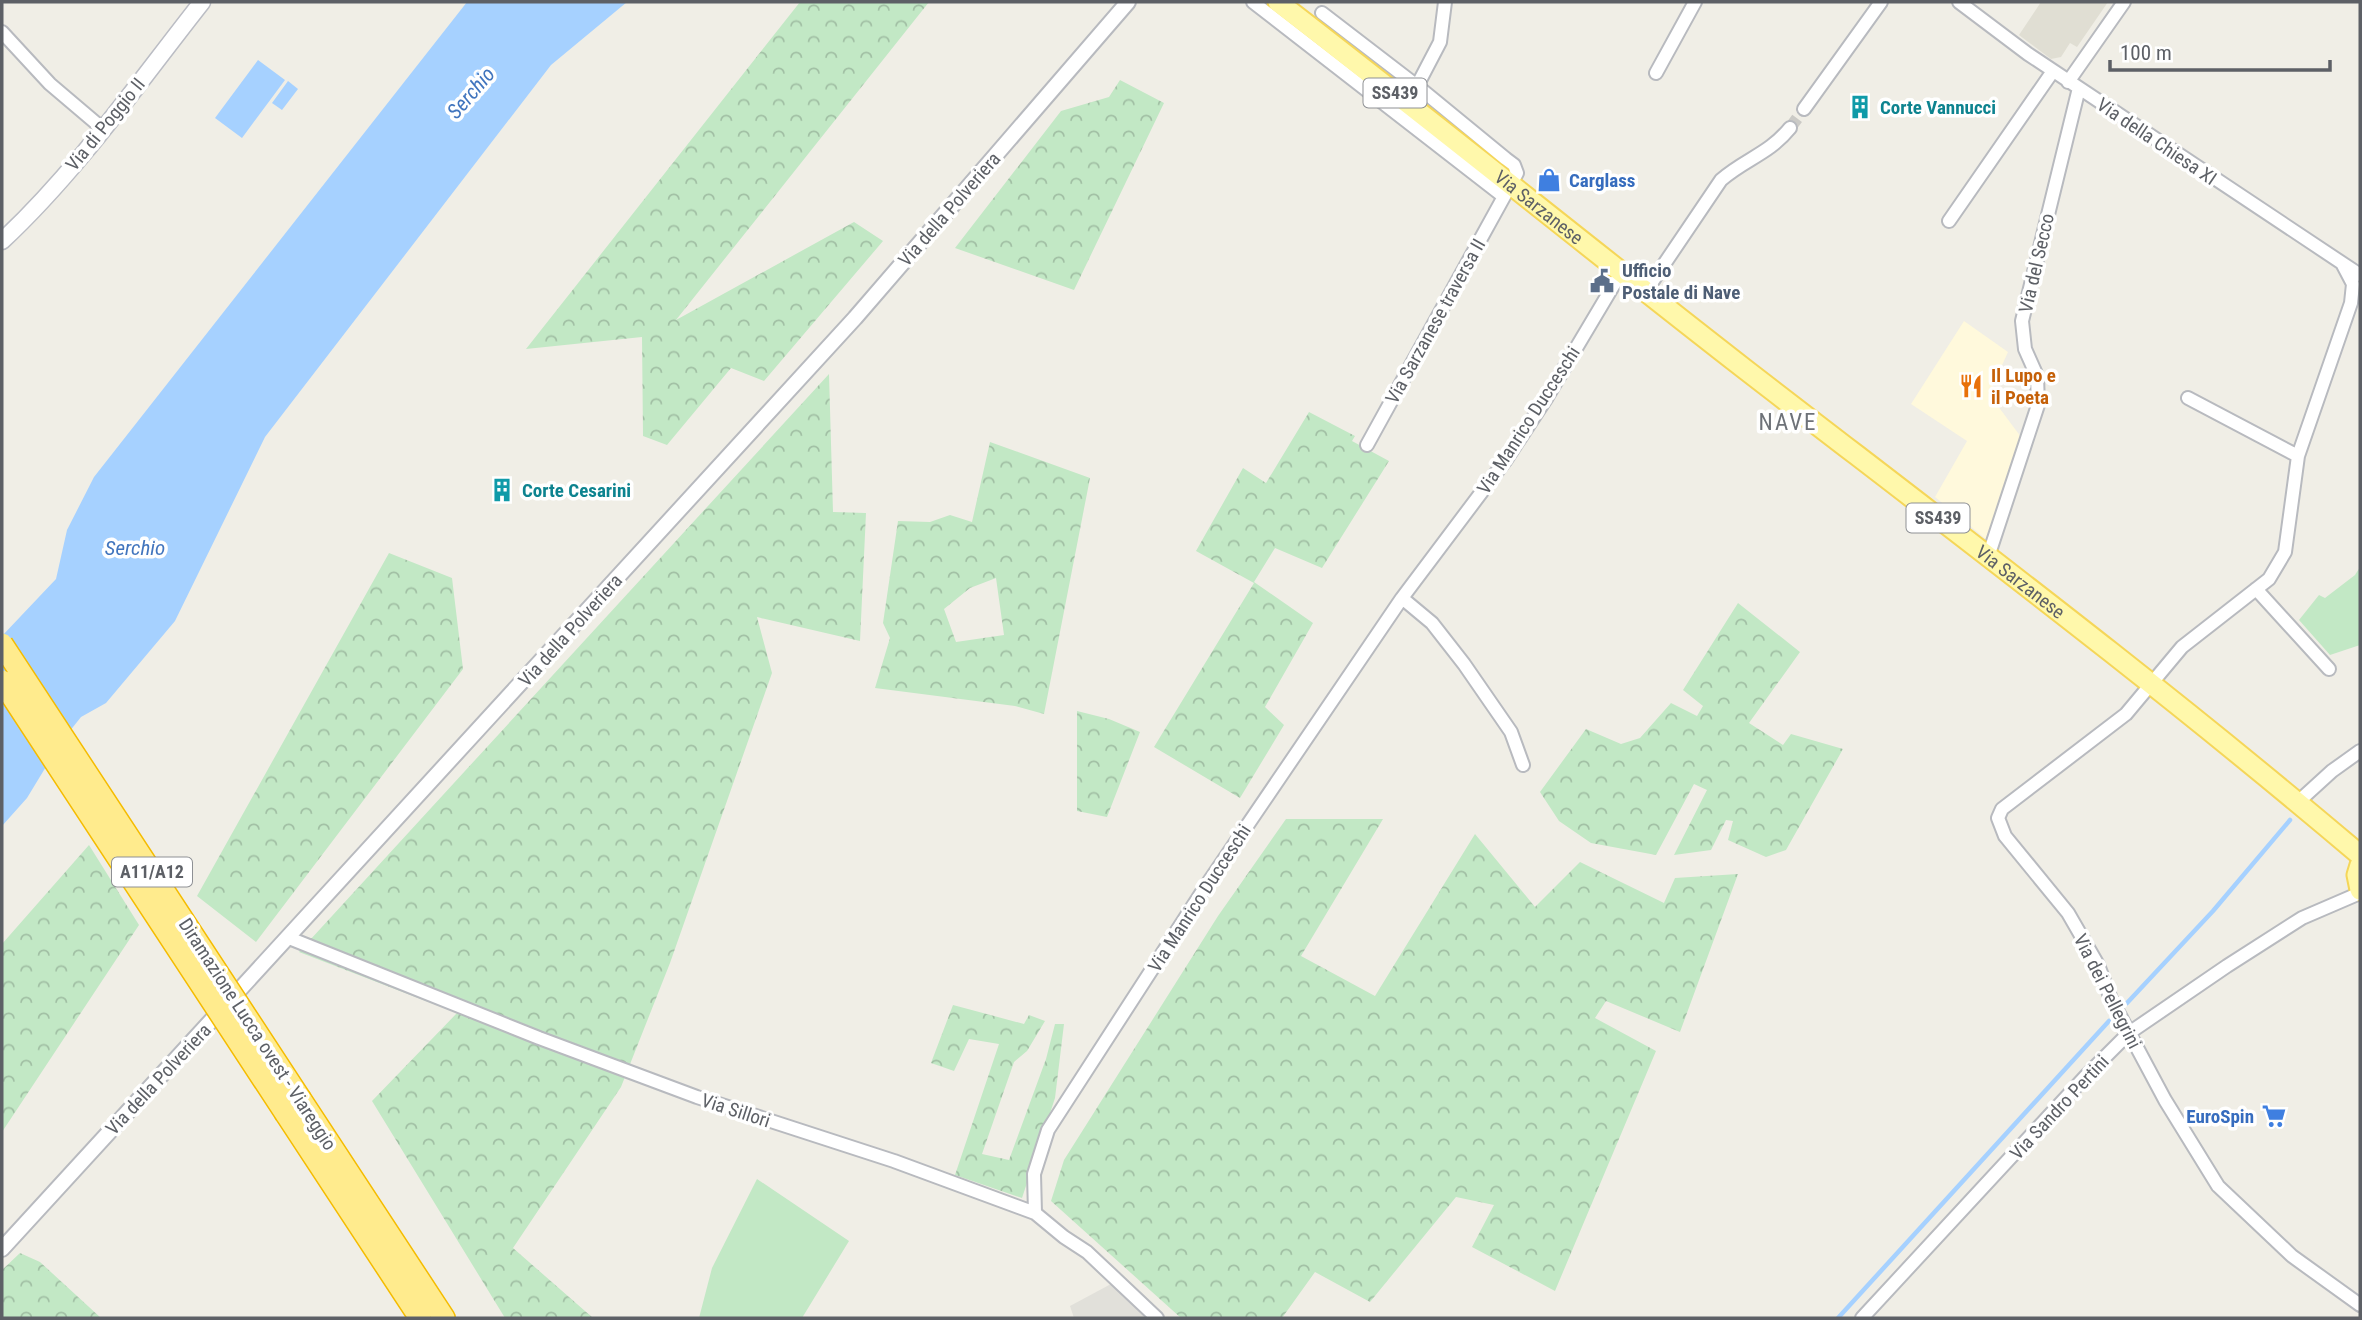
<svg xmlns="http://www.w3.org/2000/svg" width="2362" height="1320" font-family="'Roboto Condensed',sans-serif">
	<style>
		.commercial { fill: #fff9dc }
		.industrial { fill: #e1e0da }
		.education { fill: #e0ded3 }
		.grass { fill: #c2e8c5 }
		.forest { fill: url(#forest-crowns); fill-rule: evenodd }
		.water { fill: #a6d1ff }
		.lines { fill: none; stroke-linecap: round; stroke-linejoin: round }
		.stream { stroke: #a6d1ff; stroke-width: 4.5 }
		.minor-tunnel { stroke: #cbcac6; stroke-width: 12; stroke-dasharray: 12 6; stroke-linecap: butt }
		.minor-casing { stroke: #b8babf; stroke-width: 16 }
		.tertiary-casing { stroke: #b8babf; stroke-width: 18 }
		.secondary-casing { stroke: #bbbdc4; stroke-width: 19 }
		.primary-casing { stroke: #f5d659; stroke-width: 23 }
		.motorway-casing { stroke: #f5bc00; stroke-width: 24 }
		.minor { stroke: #fff; stroke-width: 12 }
		.tertiary { stroke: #fff; stroke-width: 14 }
		.secondary { stroke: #fff; stroke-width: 16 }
		.primary { stroke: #fff8ab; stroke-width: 19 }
		.motorway { stroke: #ffeb8d; stroke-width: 21 }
		.motorway-bridge-casing { stroke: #f5bc00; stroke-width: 24; stroke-linecap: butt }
		.motorway-bridge { stroke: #ffeb8d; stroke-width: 21 }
		.labels { text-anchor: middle; stroke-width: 7; stroke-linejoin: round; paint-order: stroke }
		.shield { fill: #fff; stroke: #8e9094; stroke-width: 2 }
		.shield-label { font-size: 18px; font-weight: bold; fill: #5d6066 }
		.culture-label { font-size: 19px; font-weight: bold; fill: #0d838f; stroke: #fff; text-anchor: start }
		.street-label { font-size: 19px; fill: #5d6066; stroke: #fff }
		.shop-label { font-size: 19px; font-weight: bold; fill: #366cbe; stroke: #fff; text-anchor: start }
		.service-label { font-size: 19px; font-weight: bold; fill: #4e5e75; stroke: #fff; text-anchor: start }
		.food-label { font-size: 19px; font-weight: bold; fill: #c56008; stroke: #fff; text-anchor: start }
		.water-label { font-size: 21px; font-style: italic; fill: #4175be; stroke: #fff }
		.quarter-label { font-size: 23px; letter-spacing: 2px; fill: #6e7278; stroke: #fff }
	</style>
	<defs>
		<pattern id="forest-crowns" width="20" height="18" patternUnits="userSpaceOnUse" patternTransform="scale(1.75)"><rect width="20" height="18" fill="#c2e8c5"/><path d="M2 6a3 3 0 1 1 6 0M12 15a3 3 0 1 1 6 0" fill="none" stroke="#a1bfa4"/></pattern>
	</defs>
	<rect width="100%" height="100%" fill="#f0eee6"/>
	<path class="commercial" d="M1964 321 2008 352 1989 394 2021 437 1987 540 1935 497 1967 441 1911 404Z"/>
	<path class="industrial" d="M1111 1284 1148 1318H1074L1070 1306Z"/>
	<path class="education" d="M2041 2H2108L2077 47 2070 43 2061 57 2051 59 2019 35Z"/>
	<path class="grass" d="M2360 567V645L2330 655 2299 620 2319 595 2325 598 2355 575Z
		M757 1179 849 1241 802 1318H699L712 1268Z"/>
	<path class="forest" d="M800 2H929L676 320 854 222 883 241 764 381 731 368 667 445 643 436 642 337 526 349Z
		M1120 80 1164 103 1074 290 955 248 1061 111 1109 97Z
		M829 374 833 512 866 513 860 641 757 617 772 673 670 963 621 1087 513 1248 593 1318H505L372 1101 457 1013 299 952Z
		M1309 412 1355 436 1352 441 1389 461 1322 568 1275 548 1254 582 1313 623 1265 707 1284 725 1240 798 1154 747 1254 583 1196 551 1243 468 1266 483Z
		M990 442 1090 478 1044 714 1015 706 875 688 890 638 883 623 898 521 930 522 950 515 972 522ZM996 578 1004 635 956 642 944 609 970 588Z
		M389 553 452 578 463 669 256 942 197 896Z
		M1738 603 1800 652 1749 723 1783 745 1791 734 1843 749 1786 850 1766 857 1728 840 1733 821 1726 820 1711 850 1674 855 1707 790 1694 784 1656 855 1591 843 1559 821 1540 792 1586 729 1621 744 1640 738 1671 703 1697 716 1703 706 1683 690Z
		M1077 711 1109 719 1140 732 1107 817 1077 811Z
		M1286 819H1383L1301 956 1375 996 1475 834 1535 907 1580 862 1664 903 1675 878 1738 874 1680 1032 1606 1001 1595 1018 1656 1051 1555 1291 1472 1247 1494 1205 1456 1197 1370 1302 1315 1272 1282 1318H1181L1051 1201 1064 1160 1218 916Z
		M89 845 139 925 2 1132V944Z
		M953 1005 1024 1024 1029 1015 1045 1021 1027 1051 1014 1062 982 1154 1009 1160 1046 1059 1055 1024H1064L1055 1098 1022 1198 955 1175 999 1044 969 1039 954 1071 931 1063Z
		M20 1253 40 1262 101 1318H2V1270Z"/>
	<path class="water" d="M467 2H627L551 65 265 437 175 621 106 703 81 717 61 742 27 798 2 826V636L56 579 67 530 94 477Z
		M258 60 285 80 242 138 215 118Z
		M288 81 298 89 282 110 272 103Z"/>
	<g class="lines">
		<path class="stream" d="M2127 1003 2213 911 2290 820
			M1838 1318 2109 1021"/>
		<path class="minor-tunnel" d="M1790 128 1804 109"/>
		<g class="minor-casing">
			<path id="minor" d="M1253 2 1503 196
				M1959 2 2028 54 2360 275
				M1322 13 1417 86
				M2 32 50 84 103 129
				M1656 73 1695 2
				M2068 82 2124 2
				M1804 109 1881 2
				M1949 221 2053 71
				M2343 265 2353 284 2351 303 2298 456 2285 552 2269 579 2182 647 2126 714 2002 809 1998 818 2005 836 2068 913 2098 965 2111 999 2165 1100 2218 1186 2292 1256 2360 1305
				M1646 291 1721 180C1745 159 1769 154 1790 128
				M2188 398 2298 456
				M1367 445 1517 173 1514 165 1506 159 1417 86 1440 42 1445 2
				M1988 557 2038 405 2037 376 2025 349 2022 321 2079 88
				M2256 589 2329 669
				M1402 598 1432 623 1464 664 1511 732 1523 765
				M2298 802 2332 771 2360 751
				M289 938 539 1038 697 1097 894 1161 1035 1213 1064 1237 1087 1252 1157 1318
				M1035 1213 1034 1174 1048 1130 1204 889 1402 598 1505 461 1547 397 1622 271
				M1862 1318 2085 1077 2129 1033 2227 966 2302 918 2360 893"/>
		</g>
		<g class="tertiary-casing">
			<path id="tertiary" d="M2 1249 855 318 1128 2"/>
		</g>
		<g class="secondary-casing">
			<path id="secondary" d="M2 241C78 170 138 83 202 2"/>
		</g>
		<g class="primary-casing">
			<g id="primary">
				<path id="s1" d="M1278 2C1435 123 1589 248 1746 370 1952 529 2161 686 2360 855"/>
				<path d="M2360 865 2357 875 2360 890"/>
			</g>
		</g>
		<g class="motorway-casing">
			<path id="motorway" d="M301 1100 444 1318
				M286 1114 420 1318"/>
		</g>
		<use href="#minor" class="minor"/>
		<use href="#tertiary" class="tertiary"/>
		<use href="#secondary" class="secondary"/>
		<use href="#primary" class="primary"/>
		<use href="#motorway" class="motorway"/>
		<g class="motorway-bridge-casing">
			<path id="motorway-bridge" d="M2 644 301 1100
				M2 681 286 1114"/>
		</g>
		<use href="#motorway-bridge" class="motorway-bridge"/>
	</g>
	<defs>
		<g id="building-bare" transform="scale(1.89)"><path d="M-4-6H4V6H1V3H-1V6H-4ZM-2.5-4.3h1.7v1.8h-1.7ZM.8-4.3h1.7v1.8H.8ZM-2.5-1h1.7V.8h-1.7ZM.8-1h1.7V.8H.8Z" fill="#0f9aa8" stroke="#fff" stroke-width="2.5" paint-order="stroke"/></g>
		<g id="shop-bare" transform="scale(1.89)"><path d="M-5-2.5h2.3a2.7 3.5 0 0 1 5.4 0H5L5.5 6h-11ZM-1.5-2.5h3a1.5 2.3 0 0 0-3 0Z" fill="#3f7fe0" stroke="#fff" stroke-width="2.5" paint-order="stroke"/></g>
		<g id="civic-bare" transform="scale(1.89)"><path d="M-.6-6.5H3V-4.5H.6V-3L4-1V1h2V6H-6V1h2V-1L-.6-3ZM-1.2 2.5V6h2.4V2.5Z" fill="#5c6f8a" stroke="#fff" stroke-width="2.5" paint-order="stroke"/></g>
		<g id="restaurant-bare" transform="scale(1.89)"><path d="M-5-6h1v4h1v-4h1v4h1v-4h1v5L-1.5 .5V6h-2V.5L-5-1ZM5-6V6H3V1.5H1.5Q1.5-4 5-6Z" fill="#e8710a" stroke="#fff" stroke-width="2.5" paint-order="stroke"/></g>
		<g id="supermarket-bare" transform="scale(1.89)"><path d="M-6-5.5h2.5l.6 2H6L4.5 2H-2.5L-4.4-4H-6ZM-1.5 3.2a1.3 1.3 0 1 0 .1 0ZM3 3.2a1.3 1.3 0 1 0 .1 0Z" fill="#3f7fe0" stroke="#fff" stroke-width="2.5" paint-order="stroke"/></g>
	</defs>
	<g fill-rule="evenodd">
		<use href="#building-bare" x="1860" y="107"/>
		<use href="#shop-bare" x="1549" y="180"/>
		<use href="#civic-bare" x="1602" y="281"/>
		<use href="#restaurant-bare" x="1971" y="386"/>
		<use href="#building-bare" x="502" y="490"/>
		<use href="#supermarket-bare" x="2274" y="1116"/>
	</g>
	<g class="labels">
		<g class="shield">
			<rect x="1363.5" y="78.5" width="63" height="29" rx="5"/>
			<rect x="1906.5" y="503.5" width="63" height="29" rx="5"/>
			<rect x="112" y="857.5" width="80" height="29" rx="5"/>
		</g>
		<g class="shield-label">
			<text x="1395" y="99">SS439</text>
			<text x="1938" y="524">SS439</text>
			<text x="152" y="878">A11/A12</text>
		</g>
		<g class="culture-label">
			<text x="1880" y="114">Corte Vannucci</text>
			<text x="522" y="497">Corte Cesarini</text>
		</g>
		<g class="street-label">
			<text transform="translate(105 124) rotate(-51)" y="7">Via di Poggio II</text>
			<text transform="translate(2157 141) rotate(34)" y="7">Via della Chiesa XI</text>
			<text dy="7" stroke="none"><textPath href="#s1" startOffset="332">Via Sarzanese</textPath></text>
			<text transform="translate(949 209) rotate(-49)" y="7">Via della Polveriera</text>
			<text transform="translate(2036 263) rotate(-77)" y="7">Via del Secco</text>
			<text transform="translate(1435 321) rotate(-61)" y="7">Via Sarzanese traversa II</text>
			<text transform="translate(1528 420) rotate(-57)" y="7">Via Manrico Ducceschi</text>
			<text dy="7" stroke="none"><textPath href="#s1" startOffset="942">Via Sarzanese</textPath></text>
			<text transform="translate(570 630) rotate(-48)" y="7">Via della Polveriera</text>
			<text transform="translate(1199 898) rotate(-57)" y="7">Via Manrico Ducceschi</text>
			<text transform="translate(2108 991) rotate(63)" y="7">Via dei Pellegrini</text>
			<text transform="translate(258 1034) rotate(57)" y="7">Diramazione Lucca ovest - Viareggio</text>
			<text transform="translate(158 1079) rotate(-47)" y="7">Via della Polveriera</text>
			<text transform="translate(2059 1107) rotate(-47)" y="7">Via Sandro Pertini</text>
			<text transform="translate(736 1110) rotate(18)" y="7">Via Sillori</text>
		</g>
		<g class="shop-label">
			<text x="1569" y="187">Carglass</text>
			<text x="2254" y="1123" text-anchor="end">EuroSpin</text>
		</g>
		<g class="service-label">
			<text x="1622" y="277">Ufficio<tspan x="1622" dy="22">Postale di Nave</tspan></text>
		</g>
		<g class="food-label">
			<text x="1991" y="382">Il Lupo e<tspan x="1991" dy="22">il Poeta</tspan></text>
		</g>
		<g class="water-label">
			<text transform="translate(471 93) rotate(-49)" y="7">Serchio</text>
			<text x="135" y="555">Serchio</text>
		</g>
		<g class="quarter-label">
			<text x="1788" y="430">NAVE</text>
		</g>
	</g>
	<rect width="2362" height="1320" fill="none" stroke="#5d6066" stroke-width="7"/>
	<path d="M2110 60v10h220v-10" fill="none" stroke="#5d6066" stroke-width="3.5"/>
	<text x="2120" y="60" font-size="21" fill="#5d6066" stroke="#ffffff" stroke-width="5" paint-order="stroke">100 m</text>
</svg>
